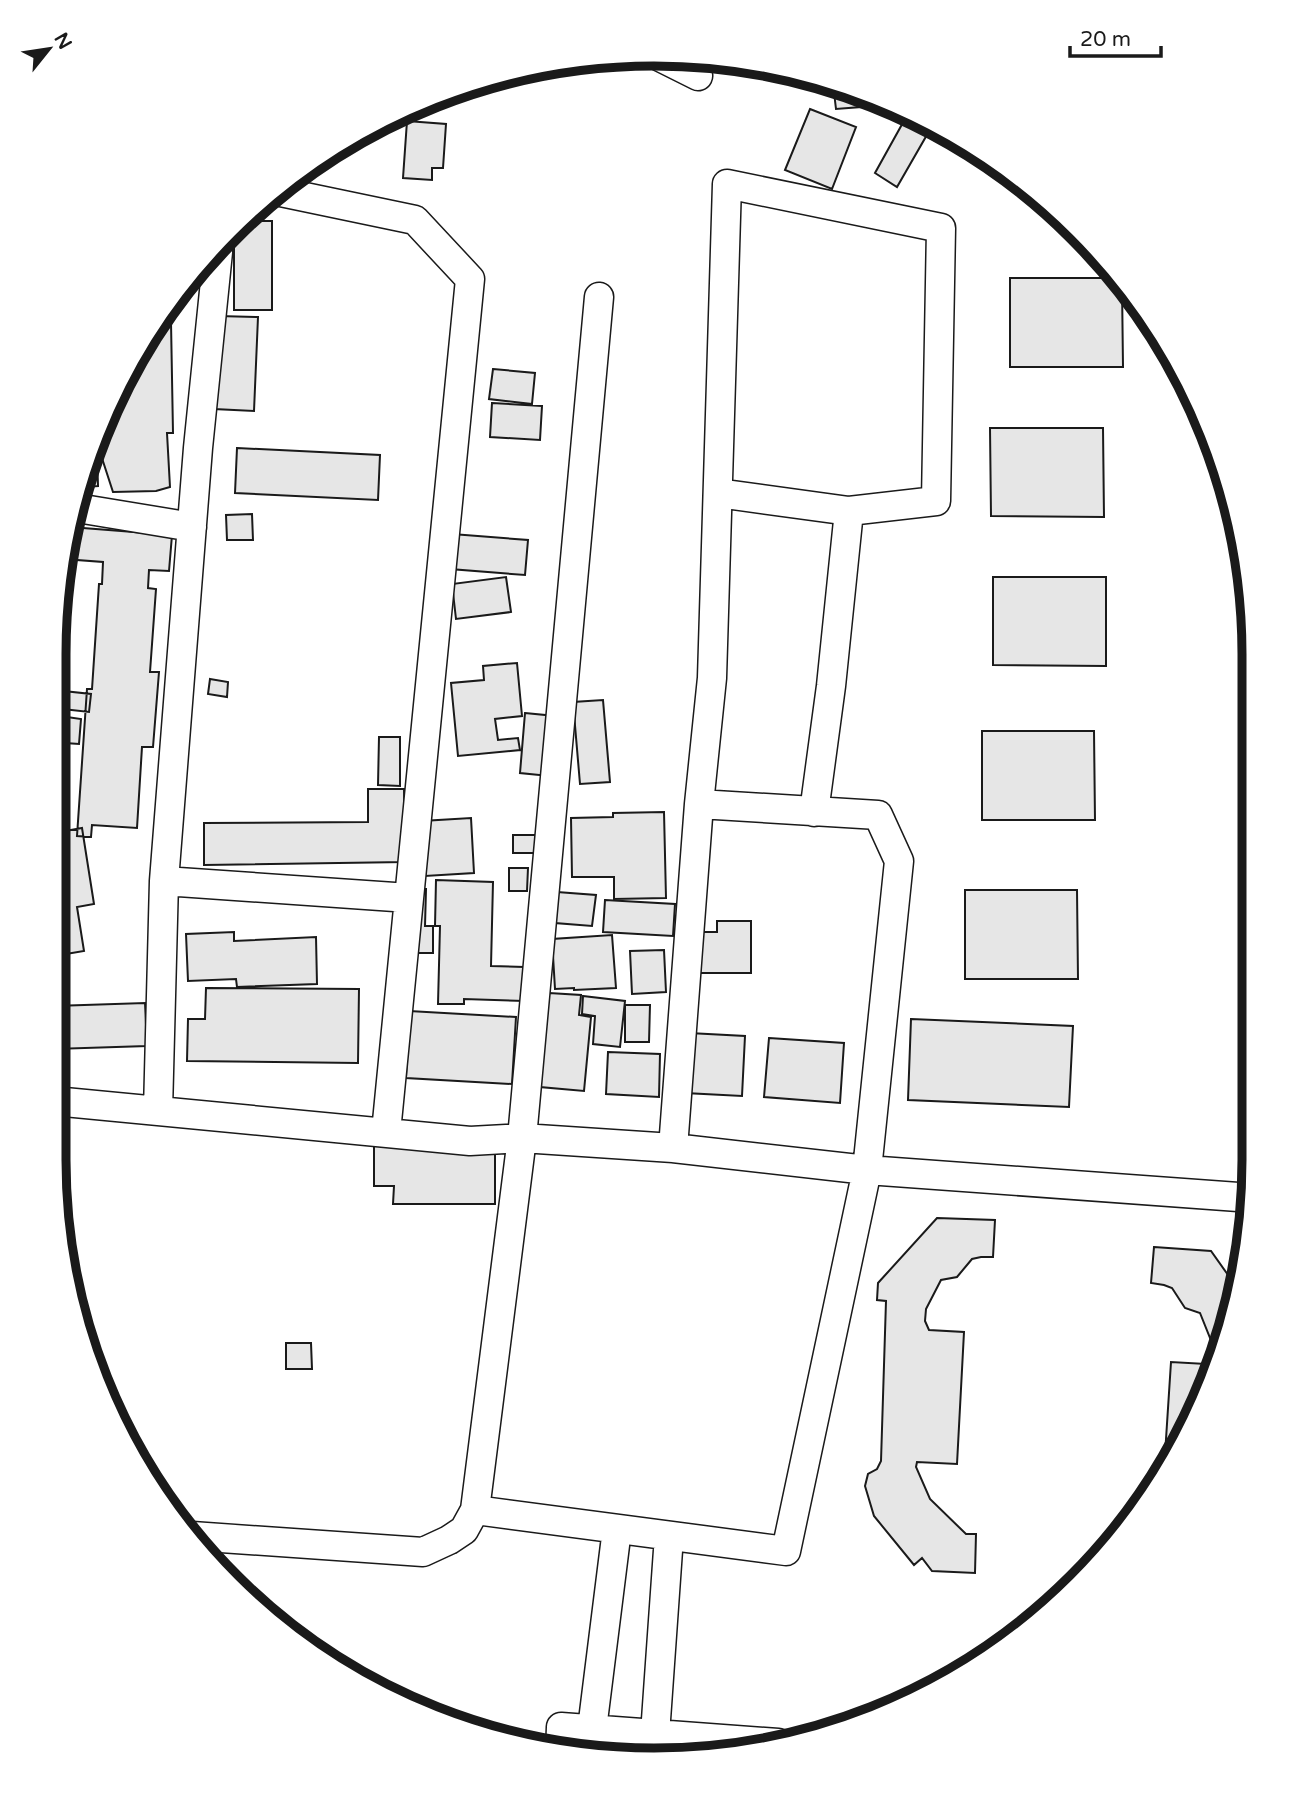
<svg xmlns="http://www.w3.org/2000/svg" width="1308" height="1815" font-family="'Varela Round',sans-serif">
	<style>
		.building { fill: #e6e6e6; stroke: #1a1a1a; stroke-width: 2 }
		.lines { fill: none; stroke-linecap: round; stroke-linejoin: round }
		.street-casing { stroke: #1a1a1a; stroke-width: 31 }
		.street { stroke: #fff; stroke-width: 28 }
		.rim { fill: none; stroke: #1a1a1a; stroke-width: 9 }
	</style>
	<rect width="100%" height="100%" fill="#fff"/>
	<path class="building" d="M833 84 859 94 861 107 836 109Z
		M810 109 856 127 832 189 785 170Z
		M905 119 928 133 897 187 875 173Z
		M407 121 446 124 443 168H432V180L403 178Z
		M244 221H272V310H234V233Z
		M1010 278H1118L1122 285 1123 367H1010Z
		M218 316 258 317 254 411 214 409Z
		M161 322H171L173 433H167L170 487 156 491 113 492 99 449 135 354Z
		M493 369 535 373 532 404 489 399Z
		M492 403 542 406 540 440 490 437Z
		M990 428H1103L1104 517 991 516Z
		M237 448 380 455 378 500 235 493Z
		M97 454 98 486 85 487Z
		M252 514 253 540H227L226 515Z
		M70 527 172 535 169 571 149 570 148 588 156 589 150 672H159L153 747H142L137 828 92 825 91 837 77 836 87 689H92L99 584H102L103 562 64 559 66 537Z
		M452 534 528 540 525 575 450 569Z
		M506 577 511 612 456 619 452 584Z
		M993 577H1106V666L993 665Z
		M517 663 522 716 495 719 498 740 518 738 520 750 458 756 451 683 484 680 483 666Z
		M210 679 228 682 227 697 208 694Z
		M54 690 91 694 89 712 54 708Z
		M603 700 610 782 580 784 573 702Z
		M525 713 555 716 549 776 520 773Z
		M67 717 81 719 79 744 65 743Z
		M982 731H1094L1095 820H982Z
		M379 737H400V786L378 785Z
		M368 789H404L405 862 204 865V823L368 822Z
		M664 812 666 898 614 899V877H572L571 818 613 817V813Z
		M471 818 474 873 425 876 422 821Z
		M82 828 94 904 77 907 84 951 54 956V833Z
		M513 835H541V853H513Z
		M509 868H528L527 891H509Z
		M436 880 493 882 491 966 524 967V1001L464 999V1004H438L440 926H435Z
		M414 889H426L425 926H433V953H414Z
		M965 890H1077L1078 979H965Z
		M557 892 596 895 592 926 555 923Z
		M605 900 675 904 673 936 603 932Z
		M717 921H751V973H692V932H717Z
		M234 932V941L316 937 317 984 237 987 236 979 188 981 186 934Z
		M612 935 616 988 574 990V988L555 989 552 939Z
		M664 950 666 992 632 994 630 951Z
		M206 988 359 989 358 1063 187 1061 188 1019H205Z
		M549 993 581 995 579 1015 591 1017 584 1091 540 1087Z
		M583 996 625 1001 620 1047 593 1044 595 1016 582 1014Z
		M145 1003 147 1046 54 1049V1006Z
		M625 1005H650L649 1042H625Z
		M409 1011 516 1017 512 1084 406 1078Z
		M911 1019 1073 1026 1069 1107 908 1100Z
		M689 1033 745 1036 742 1096 685 1093Z
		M769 1038 844 1043 840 1103 764 1097Z
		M608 1052 660 1054 659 1097 606 1094Z
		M374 1140H495V1204H393L394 1186H374Z
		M937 1218 995 1220 993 1257H981L972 1259 957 1277 941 1280 926 1309 925 1321 929 1330 964 1332 957 1464 917 1462 916 1467 930 1499 966 1534H976L975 1573 932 1571 922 1558 914 1565 874 1516 865 1486 868 1474 877 1469 881 1461 886 1301 877 1300 878 1283Z
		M1154 1247 1211 1251 1238 1289 1233 1317 1192 1427 1164 1470 1171 1362 1206 1364 1212 1356V1343L1200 1313 1185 1308 1172 1288 1164 1285 1151 1283Z
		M286 1343H311L312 1369H286Z"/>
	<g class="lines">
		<g class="street-casing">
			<path id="street" d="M660 57 698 76
				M276 191 415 220 470 279 386 1132
				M718 493 849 511
				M77 508 192 527
				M164 881 409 898
				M54 1101 470 1141 522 1138 673 1148 867 1170 1252 1198
				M158 1111 164 881 198 448 218 252
				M673 1148 699 804 712 678 727 184 941 228 936 501 849 511 831 686 814 812
				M475 1510 786 1551 867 1170 899 861 878 815 699 804
				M192 1536 423 1552 449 1540 464 1530 475 1510 522 1138 599 297
				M592 1729 617 1529
				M655 1734 669 1536
				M560 1751 561 1727 778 1743"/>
		</g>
		<use href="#street" class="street"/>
	</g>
	<path d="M0 0H1308V1815H0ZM654 66H654A588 588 0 0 1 1242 654V1160A588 588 0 0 1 654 1748H654A588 588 0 0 1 66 1160V654A588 588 0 0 1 654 66Z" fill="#fff" fill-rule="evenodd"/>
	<path class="rim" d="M654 66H654A588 588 0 0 1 1242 654V1160A588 588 0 0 1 654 1748H654A588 588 0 0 1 66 1160V654A588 588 0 0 1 654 66Z"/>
	<g transform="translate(49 49) rotate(60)" stroke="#ffffff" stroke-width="5" paint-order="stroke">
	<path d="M0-5L12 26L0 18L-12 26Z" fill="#1a1a1a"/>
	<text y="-10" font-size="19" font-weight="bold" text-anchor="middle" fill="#1a1a1a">N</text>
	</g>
	<path d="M1070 46v10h91v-10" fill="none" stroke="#1a1a1a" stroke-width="3.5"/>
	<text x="1080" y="46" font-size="21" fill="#1a1a1a" stroke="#ffffff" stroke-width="5" paint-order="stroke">20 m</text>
</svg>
